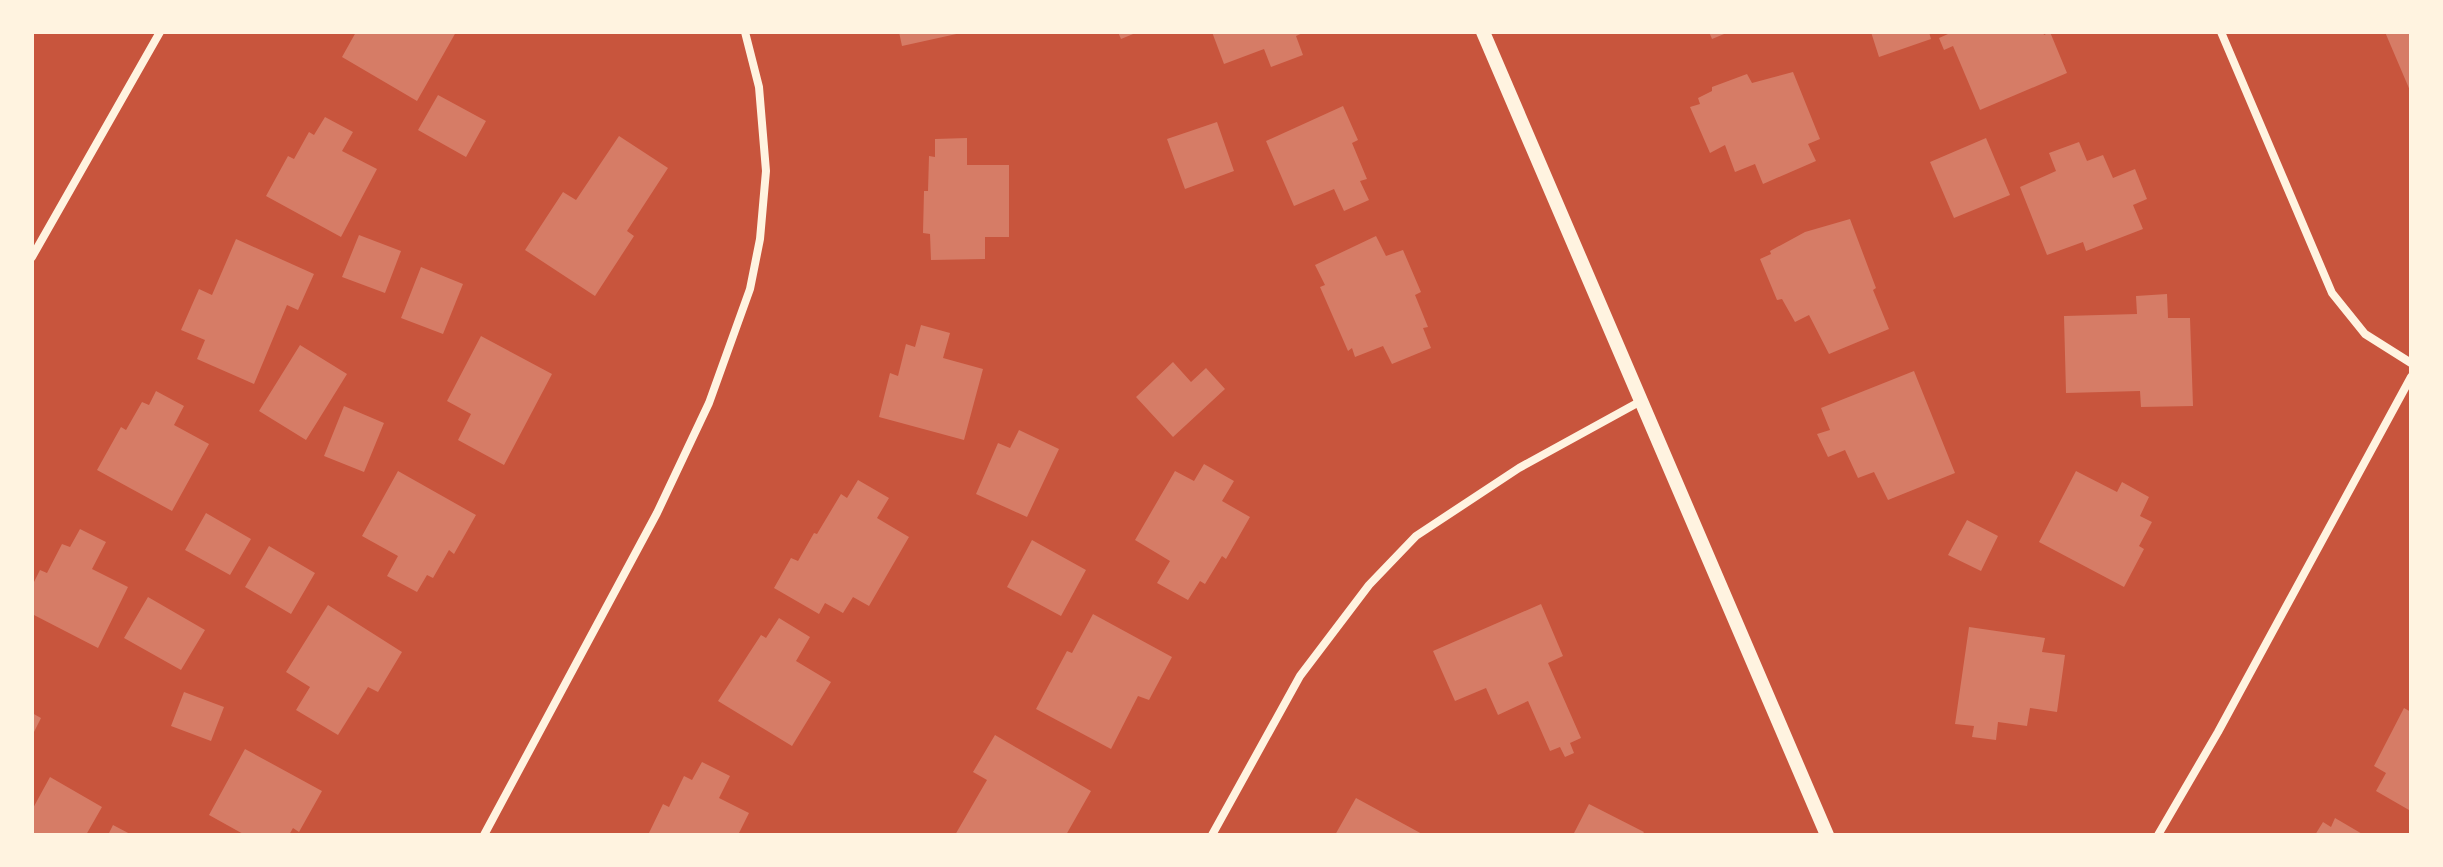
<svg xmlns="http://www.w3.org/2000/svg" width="2443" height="867" font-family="'Fira Sans Condensed',sans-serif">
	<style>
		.building { fill: #d67c66 }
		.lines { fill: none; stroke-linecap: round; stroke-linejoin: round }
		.minor { stroke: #fff3e0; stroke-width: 8 }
		.tertiary { stroke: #fff3e0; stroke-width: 14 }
	</style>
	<rect width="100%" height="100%" fill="#c8553d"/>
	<path class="building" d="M356 32H456L417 101 342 57Z
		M899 32H961V33L902 46Z
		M1118 32H1138L1121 39Z
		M1212 32H1305L1296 36 1303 55 1271 67 1264 49 1224 64Z
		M1709 32H1729L1712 39Z
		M1871 32H1929L1931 39 1879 57Z
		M1947 32H2043L2044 35 2050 32 2067 73 1980 110 1953 46 1944 50 1939 38 1948 34Z
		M2385 32H2411V93Z
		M1793 72 1820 139 1808 144 1816 161 1763 184 1755 164 1735 172 1725 145 1710 153 1690 107 1700 104 1698 98 1712 91V87L1747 74 1752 83Z
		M438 95 486 121 466 157 418 130Z
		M1343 106 1358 140 1352 143 1367 179 1360 181 1369 200 1344 211 1334 189 1294 206 1266 141Z
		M325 117 353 132 342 151 377 169 341 237 266 196 288 156 294 159 309 132 314 135Z
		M1217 122 1234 171 1185 189 1167 139Z
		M619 136 668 168 627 231 634 236 595 296 525 250 563 192 576 200Z
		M967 138V165H1009V237H985V259L931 260 930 234 923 233 924 191H928L929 156 935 157V139Z
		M1986 138 2010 195 1954 218 1930 162Z
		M2079 142 2087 161 2103 155 2113 178 2135 169 2147 199 2133 205 2143 229 2086 251 2083 242 2047 255 2020 187 2056 171 2049 153Z
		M1850 219 1876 288 1873 290 1889 329 1829 354 1809 315 1795 322 1782 299 1777 300 1760 259 1771 254 1770 251 1805 232Z
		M359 235 401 251 385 293 342 277Z
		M1376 236 1386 256 1403 250 1421 292 1415 295 1428 327 1423 328 1431 348 1392 364 1383 346 1355 357 1352 348 1348 351 1320 287 1325 285 1315 265Z
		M236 239 314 274 298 310 287 305 254 384 197 359 205 340 181 330 199 289 212 295Z
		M421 267 463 284 443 334 401 318Z
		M2167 294 2168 318H2190L2193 406 2141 407 2140 391 2066 393 2064 316 2137 314 2136 296Z
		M921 325 950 333 943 358 983 369 964 440 879 417 890 373 898 376 906 344 915 347Z
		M481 336 552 374 504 465 458 440 471 414 447 401Z
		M300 345 347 374 306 440 259 411Z
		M1173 362 1191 382 1206 368 1225 389 1173 437 1136 397Z
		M1914 371 1955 473 1888 500 1874 472 1858 478 1845 450 1828 457 1817 434 1830 430 1821 408Z
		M156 391 184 406 174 425 209 444 172 511 97 470 121 427 126 430 142 402 149 405Z
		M344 406 384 423 364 472 324 456Z
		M1019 430 1059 449 1027 517 976 494 998 443 1010 448Z
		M1204 464 1234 481 1222 501 1250 517 1226 559 1222 556 1205 584 1200 581 1188 600 1157 583 1170 561 1135 540 1175 471 1194 481Z
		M398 471 476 515 454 554 449 550 433 578 427 575 417 592 387 576 398 556 362 536Z
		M2076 471 2117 492 2122 482 2149 497 2140 516 2152 522 2139 546 2144 549 2124 587 2039 542Z
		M858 480 889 498 877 518 909 537 869 606 853 597 843 613 825 603 819 614 774 588 791 558 798 561 814 533 817 534 841 494 847 498Z
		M206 513 251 539 230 575 185 550Z
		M1967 520 1998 536 1981 571 1948 555Z
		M80 529 106 542 92 569 128 587 98 648 32 614V586L40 570 47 573 62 544 70 547Z
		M1032 540 1086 570 1061 616 1007 587Z
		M269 546 315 573 291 614 245 587Z
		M148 597 205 630 181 670 124 638Z
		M1541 604 1563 656 1548 663 1581 738 1570 743 1574 753 1565 757 1560 747 1550 751 1528 701 1498 715 1486 688 1455 701 1433 651Z
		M328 605 402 652 378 692 368 687 338 735 296 710 310 687 286 672Z
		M1093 614 1172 657 1149 700 1138 696 1111 749 1036 709 1067 651 1072 653Z
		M779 618 810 637 796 661 831 682 792 746 718 701 761 635 766 638Z
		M1969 627 2045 638 2042 652 2065 655 2057 712 2030 708 2027 726 1998 722 1996 740 1972 737 1974 726 1955 724Z
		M184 692 224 707 211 741 171 726Z
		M2404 708 2411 712 2409 810 2376 791 2386 773 2374 766Z
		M32 713 41 718 32 736Z
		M995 735 1091 791 1066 835H955L987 780 973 772Z
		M245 749 322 791 299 832 293 828 289 835H245L209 815Z
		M702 762 730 776 719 798 749 813 738 835H648L663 804 669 807 684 776 692 780Z
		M50 777 102 807 86 835H32V810Z
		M1356 798 1424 835H1335Z
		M1589 804 1644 832 1642 835H1573Z
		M2335 818 2364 835H2315L2323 822 2331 827Z
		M113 825 132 835H108Z"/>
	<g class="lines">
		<path class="minor" d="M2221 32 2332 293 2365 334 2411 363
			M32 257 160 32
			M484 835 657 513 709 403 750 289 760 239 766 171 759 87 745 32
			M1212 835 1300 676 1369 585 1416 536 1519 468 1641 401
			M2158 835 2218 732 2411 377"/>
		<path class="tertiary" d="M1483 32 1827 835"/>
	</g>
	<rect width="2443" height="867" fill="none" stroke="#fff3e0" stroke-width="68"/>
</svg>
